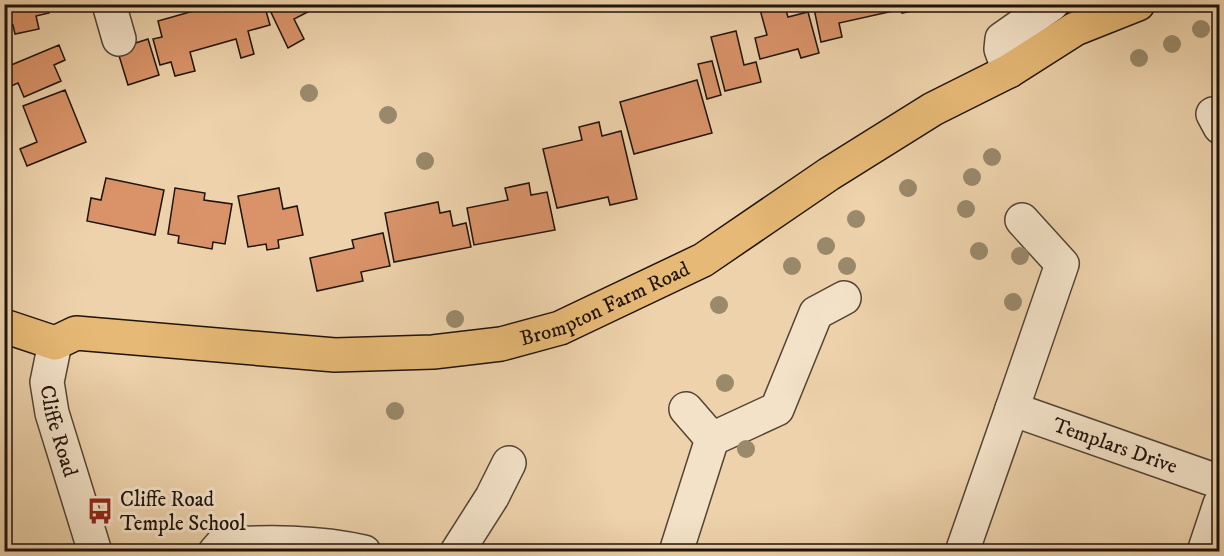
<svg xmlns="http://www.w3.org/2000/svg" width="1224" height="556" font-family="'IM FELL DW Pica',serif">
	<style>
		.building { fill: #da9369; stroke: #1f130c; stroke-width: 1.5 }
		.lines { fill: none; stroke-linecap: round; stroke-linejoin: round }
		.minor-casing { stroke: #524334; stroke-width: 36 }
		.major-casing { stroke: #1f130c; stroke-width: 36 }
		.minor { stroke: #f3e2c8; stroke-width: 33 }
		.major { stroke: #e6b976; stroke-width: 33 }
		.tree { fill: #9a896b }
		.labels { text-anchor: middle; stroke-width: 6; stroke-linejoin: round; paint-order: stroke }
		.street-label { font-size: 21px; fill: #1f130c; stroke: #f3e2c8 }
		.poi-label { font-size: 21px; fill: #1f130c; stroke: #f3e2c8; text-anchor: start }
	</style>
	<rect width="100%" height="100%" fill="#edd2ab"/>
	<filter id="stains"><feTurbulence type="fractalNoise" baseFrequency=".00333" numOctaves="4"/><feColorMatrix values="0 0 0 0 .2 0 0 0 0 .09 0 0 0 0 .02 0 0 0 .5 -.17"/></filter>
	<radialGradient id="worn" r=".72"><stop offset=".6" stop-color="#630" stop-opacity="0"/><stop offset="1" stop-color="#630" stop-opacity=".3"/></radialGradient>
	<path class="building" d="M6 4H47L49 13 36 16 39 29 15 34 13 25 4 26Z
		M218 4H242L243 9 264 4 270 25 248 31 254 54 241 58 236 39 190 52 195 71 175 76 171 62 160 65 153 39 162 37 158 21Z
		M267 4H323L294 19 304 39 288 48Z
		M784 4 788 17 808 12 819 53 801 58 798 49 760 59 755 38 767 35 759 6Z
		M813 4H896L898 10 839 23 842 37 821 42Z
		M900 4H916L917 10 902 13Z
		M736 31 744 65 756 62 761 82 725 91 711 37Z
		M148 39 159 75 128 85 117 49Z
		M59 45 65 60 54 65 61 81 24 97 18 83 9 87 4 68Z
		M712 61 721 95 707 99 698 64Z
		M697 80 712 133 634 154 620 102Z
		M65 90 86 142 27 166 20 149 37 142 23 106Z
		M599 122 602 136 621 131 637 199 610 205 608 197 557 208 543 149 582 140 579 127Z
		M106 178 164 190 155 235 87 221 91 198 101 200Z
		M529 183 531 195 547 192 555 230 474 245 467 208 508 200 505 188Z
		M175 188 205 193 204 200 232 204 225 244 213 242 212 249 178 243 179 236 168 234Z
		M279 188 283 209 297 206 303 235 278 240 279 248 267 250 266 244 248 247 238 196Z
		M438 202 440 213 450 211 453 226 466 223 471 247 394 262 385 213Z
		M383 233 390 266 361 272 363 281 317 291 310 258 354 248 352 240Z"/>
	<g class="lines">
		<g class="minor-casing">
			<g id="minor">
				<path d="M109 4 119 39"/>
				<path d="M1009 71 1001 49 1002 39 1052 4"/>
				<path d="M1213 114 1220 127"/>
				<path id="s1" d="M55 343 47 382 52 413 95 552"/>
				<path d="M686 409 712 439"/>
				<path d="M1012 409 1062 264 1022 220"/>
				<path d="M215 552 222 544C270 542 316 541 364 552"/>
				<path d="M457 552 492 497 509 463"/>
				<path d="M676 552 712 439 777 409 816 313 844 298"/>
				<path id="s2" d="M962 552 1012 409 1220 482"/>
				<path d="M1204 552 1220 504"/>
			</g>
		</g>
		<g class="major-casing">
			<g id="major">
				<path id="s3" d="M4 326 55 343 76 333 335 355 433 352 501 344 560 328 703 260 829 174 933 109 1009 71 1075 29 1138 4"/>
			</g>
		</g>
		<use href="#minor" class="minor"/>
		<use href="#major" class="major"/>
	</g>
	<g class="tree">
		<circle cx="1201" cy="29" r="9"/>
		<circle cx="1172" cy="44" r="9"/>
		<circle cx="1139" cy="58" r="9"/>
		<circle cx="309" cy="93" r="9"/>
		<circle cx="388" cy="115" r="9"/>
		<circle cx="992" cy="157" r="9"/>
		<circle cx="425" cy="161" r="9"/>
		<circle cx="972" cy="177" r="9"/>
		<circle cx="908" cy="188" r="9"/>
		<circle cx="966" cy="209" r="9"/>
		<circle cx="856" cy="219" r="9"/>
		<circle cx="826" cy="246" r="9"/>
		<circle cx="979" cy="251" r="9"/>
		<circle cx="1020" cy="256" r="9"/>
		<circle cx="792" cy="266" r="9"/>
		<circle cx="847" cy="266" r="9"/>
		<circle cx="1013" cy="302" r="9"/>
		<circle cx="719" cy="305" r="9"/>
		<circle cx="455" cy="319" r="9"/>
		<circle cx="725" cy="383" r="9"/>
		<circle cx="395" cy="411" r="9"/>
		<circle cx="746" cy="449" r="9"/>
	</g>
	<defs>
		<g id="bus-bare" transform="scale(2.07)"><path d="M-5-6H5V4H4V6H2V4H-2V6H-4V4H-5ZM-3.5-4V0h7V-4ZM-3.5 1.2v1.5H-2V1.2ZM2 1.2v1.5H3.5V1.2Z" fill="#8f2418" stroke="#f3e2c8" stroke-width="2.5" paint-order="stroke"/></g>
	</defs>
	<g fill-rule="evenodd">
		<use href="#bus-bare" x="100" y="511"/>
	</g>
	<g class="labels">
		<g class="street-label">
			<text dy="7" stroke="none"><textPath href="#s3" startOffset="615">Brompton Farm Road</textPath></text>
			<text dy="7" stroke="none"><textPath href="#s1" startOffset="90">Cliffe Road</textPath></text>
			<text dy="7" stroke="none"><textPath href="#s2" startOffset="261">Templars Drive</textPath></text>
		</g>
		<g class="poi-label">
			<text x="120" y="506">Cliffe Road<tspan x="120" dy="24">Temple School</tspan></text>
		</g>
	</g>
	<rect width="1224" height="556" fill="none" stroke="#edd2ab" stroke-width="24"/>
	<rect x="6" y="6" width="1212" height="544" fill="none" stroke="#1f130c" stroke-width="3"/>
	<rect x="12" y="12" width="1200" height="532" fill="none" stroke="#1f130c" stroke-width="1.5"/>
	<rect width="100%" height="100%" filter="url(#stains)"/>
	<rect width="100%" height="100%" fill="url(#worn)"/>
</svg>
